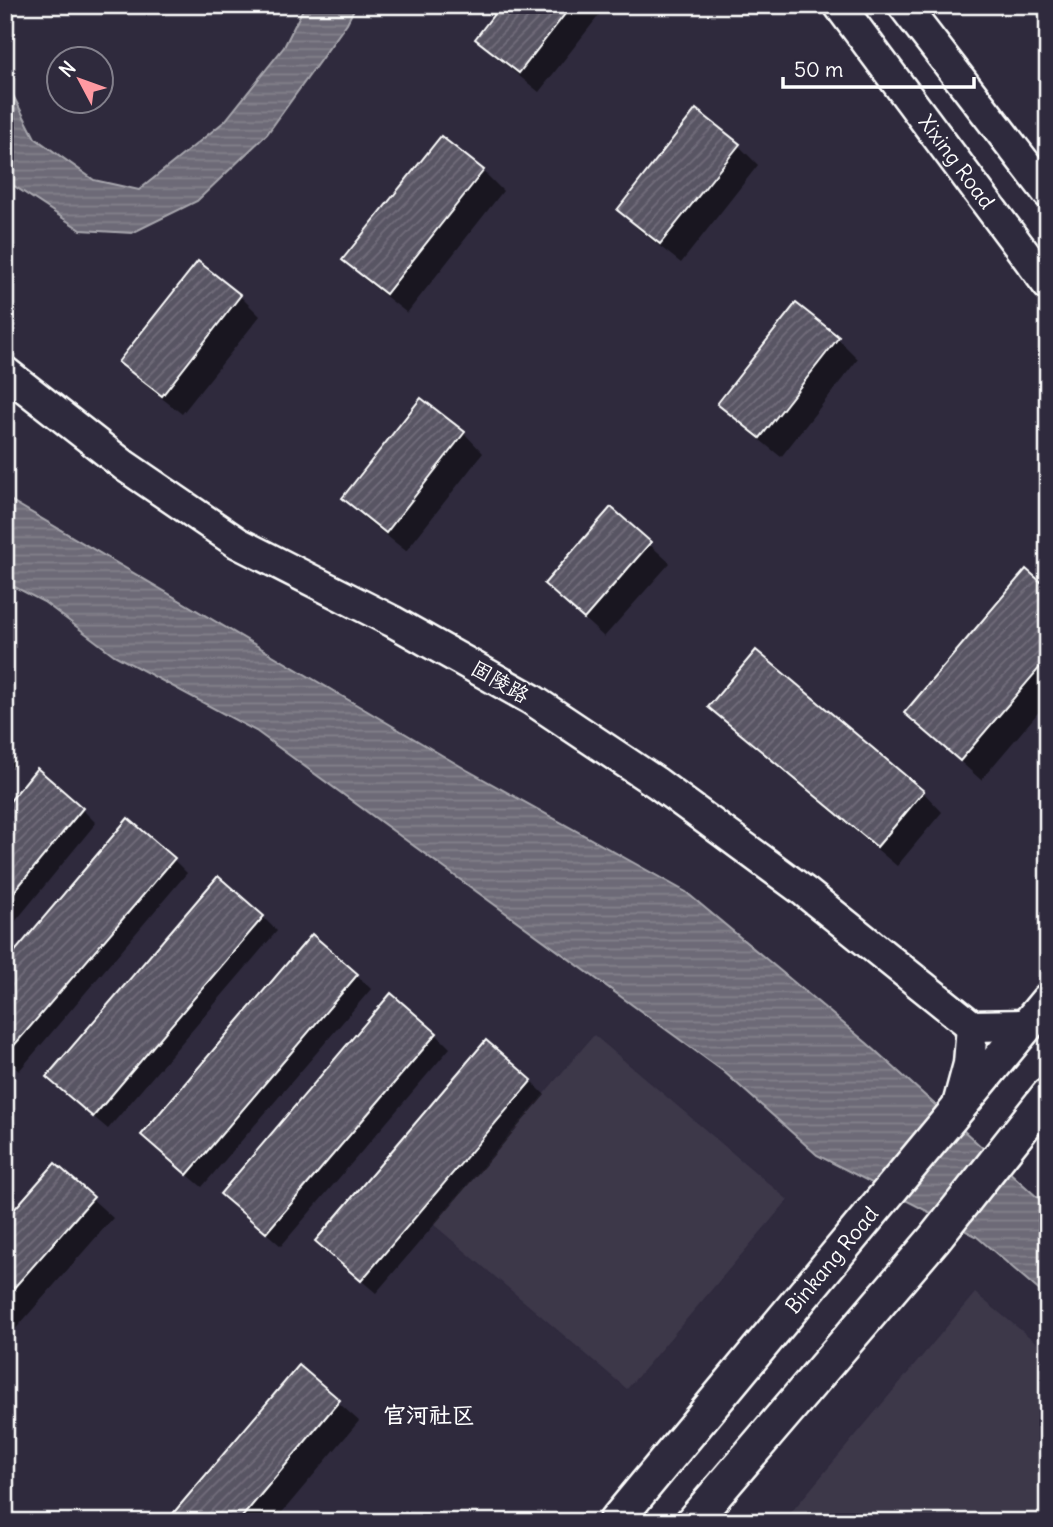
<svg xmlns="http://www.w3.org/2000/svg" width="1053" height="1527" font-family="Delius,'LXGW WenKai TC',sans-serif">
	<style>
		.built { fill: #3c3749 }
		.water { fill: url(#water-rules); stroke: #a7a6ad; stroke-width: 2 }
		.shadow { fill: #0007 }
		.building { fill: url(#building-hatch); stroke: #fff; stroke-width: 2 }
		.lines { fill: none; stroke-linecap: round; stroke-linejoin: round }
		.secondary-casing { stroke: #fff; stroke-width: 35 }
		.primary-casing { stroke: #fff; stroke-width: 38 }
		.secondary { stroke: #2f2a3d; stroke-width: 30 }
		.primary { stroke: #2f2a3d; stroke-width: 33 }
		.labels { text-anchor: middle; stroke-width: 5; stroke-linejoin: round; paint-order: stroke }
		.street-label { font-size: 21px; fill: #fff; stroke: #2f2a3d }
		.neighbourhood-label { font-size: 23px; font-weight: bold; fill: #fff; stroke: #2f2a3d }
	</style>
	<defs>
		<pattern id="water-rules" width="6" height="5" patternUnits="userSpaceOnUse" patternTransform="scale(1.75)"><rect width="6" height="5" fill="#6d6a77"/><path d="M0 2.5h6" fill="none" stroke="#83808b"/></pattern>
		<pattern id="building-hatch" width="6" height="6" patternUnits="userSpaceOnUse" patternTransform="scale(1.75)"><rect width="6" height="6" fill="#595564"/><path d="M-1 1l2-2M0 6l6-6M5 7l2-2" fill="none" stroke="#726e7b"/></pattern>
	</defs>
	<rect width="100%" height="100%" fill="#2f2a3d"/>
	<filter id="ink" filterUnits="userSpaceOnUse"><feTurbulence type="fractalNoise" baseFrequency=".0143" numOctaves="2"/><feDisplacementMap in="SourceGraphic" scale="14" xChannelSelector="R" yChannelSelector="G"/><feConvolveMatrix kernelMatrix="1 2 1 2 8 2 1 2 1" color-interpolation-filters="sRGB"/></filter>
	<g filter="url(#ink)">
		<path class="built" d="M594 1035 788 1200 627 1389 433 1224Z
			M975 1293 1048 1352V1522H783Z"/>
		<path class="water" d="M305 5H356L347 23 267 134 197 201 132 233 81 230 14 186 5 190V80L35 138 94 180 139 190 225 121 284 47Z
			M5 497 467 770 686 892 868 1044 1048 1207V1298L976 1236 817 1155 723 1071 256 731 114 655 44 602 5 582Z"/>
		<path class="shadow" d="M504 5H607L539 92 497 58 477 38Z
			M441 138 483 171 503 191 407 313 365 280 345 260Z
			M738 145 758 165 681 263 639 230 619 210Z
			M198 263 240 296 260 316 182 414 140 381 121 361Z
			M796 305 838 339 858 359 781 457 739 423 719 404Z
			M464 433 483 453 406 551 364 518 344 498Z
			M612 510 670 563 604 637 546 584Z
			M1048 590V701L981 780 906 713Z
			M711 707 923 792 942 812 897 866 731 727Z
			M5 752 16 762 5 775Z
			M82 809 96 823 5 934V810Z
			M173 859 187 873 19 1071 5 1060V966Z
			M263 917 277 931 108 1129 63 1091Z
			M357 975 371 989 202 1187 157 1149Z
			M436 1034 450 1048 281 1246 222 1194Z
			M531 1081 545 1095 376 1293 331 1255Z
			M56 1166 113 1218 5 1341V1223Z
			M299 1368 359 1421 274 1522H178Z"/>
		<path class="building" d="M501 5H572L519 73 475 39Z
			M696 109 740 144 660 244 617 210Z
			M441 136 484 170 386 294 342 260Z
			M198 261 241 295 162 396 118 362Z
			M796 303 839 337 760 438 717 404Z
			M421 398 465 432 386 533 342 498Z
			M611 507 651 542 584 619 544 584Z
			M1026 569 1048 588V658L960 761 904 713Z
			M756 650 924 791 877 847 708 707Z
			M37 768 83 808 5 903V807Z
			M128 818 175 858 5 1056V963Z
			M218 876 264 916 93 1117 46 1077Z
			M312 934 358 974 187 1175 141 1135Z
			M391 993 437 1033 266 1233 220 1194Z
			M486 1040 532 1080 361 1281 315 1241Z
			M55 1163 94 1197 5 1298V1220Z
			M299 1365 340 1400 238 1522H176L170 1517Z"/>
		<g class="lines">
			<g class="secondary-casing">
				<g id="secondary">
					<path id="s1" d="M839 5 1048 285"/>
					<path d="M903 5 1048 193"/>
					<path d="M5 372 125 466 238 543 392 621 531 699 657 783 805 892 972 1026 1026 1025"/>
					<path d="M958 1105 969 1064 972 1026"/>
				</g>
			</g>
			<g class="primary-casing">
				<g id="primary">
					<path id="s2" d="M615 1522 1048 1000"/>
					<path d="M692 1522 934 1239 1048 1095"/>
				</g>
			</g>
			<use href="#secondary" class="secondary"/>
			<use href="#primary" class="primary"/>
		</g>
	</g>
	<g class="labels">
		<g class="street-label">
			<text dy="7" stroke="none"><textPath href="#s1" startOffset="196">Xixing Road</textPath></text>
			<text transform="translate(500 682) rotate(30)" y="7">固陵路</text>
			<text dy="7" stroke="none"><textPath href="#s2" startOffset="340">Binkang Road</textPath></text>
		</g>
		<g class="neighbourhood-label">
			<text x="429" y="1423">官河社区</text>
		</g>
	</g>
	<rect width="1053" height="1527" fill="none" stroke="#2f2a3d" stroke-width="28"/>
	<rect x="14" y="14" width="1025" height="1499" fill="none" stroke="#fff" stroke-width="2.5" filter="url(#ink)"/>
	<g transform="translate(80 80) rotate(311)"><circle r="33" fill="#2f2a3d" stroke="#827f8b" stroke-width="2"/>
	<path d="M0-5L12 26L0 18L-12 26Z" fill="#ff9aa2"/>
	<text y="-10" font-size="19" font-weight="bold" text-anchor="middle" fill="#ffffff">N</text>
	</g>
	<path d="M783 77v10h191v-10" fill="none" stroke="#ffffff" stroke-width="3.5"/>
	<text x="794" y="77" font-size="21" fill="#ffffff" stroke="#2f2a3d" stroke-width="5" paint-order="stroke">50 m</text>
</svg>
